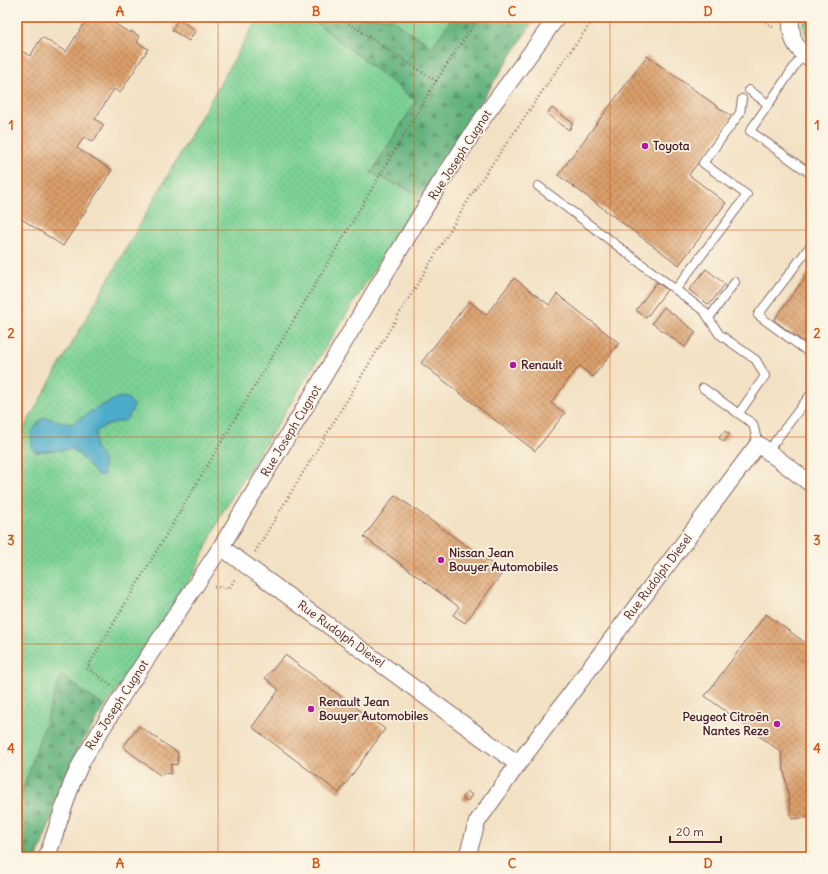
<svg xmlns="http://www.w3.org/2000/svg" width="828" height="874" font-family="Delius,sans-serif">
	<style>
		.grass { fill: url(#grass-dots); stroke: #627860 }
		.forest { fill: url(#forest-firs); stroke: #576954 }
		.water { fill: #4babca; stroke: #4a657a }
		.building { fill: url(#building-cross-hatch) }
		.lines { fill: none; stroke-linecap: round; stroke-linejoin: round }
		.service-casing { stroke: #856360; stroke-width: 10 }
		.minor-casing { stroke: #856360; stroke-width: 18 }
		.path { stroke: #856360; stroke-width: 2.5; stroke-dasharray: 1 3; stroke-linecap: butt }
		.service { stroke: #fff; stroke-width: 8 }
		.minor { stroke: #fff; stroke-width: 16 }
		.grid { fill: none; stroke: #d8530f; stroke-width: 1; stroke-opacity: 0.55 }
		.poi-dot { fill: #b5179e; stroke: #fcf5e5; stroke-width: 1.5 }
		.labels { text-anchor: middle; stroke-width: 3.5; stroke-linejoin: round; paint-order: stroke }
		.poi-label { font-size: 12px; font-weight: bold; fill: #4a1f2b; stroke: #fcf5e5; text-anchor: start }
		.street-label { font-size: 12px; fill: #4a1f2b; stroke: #fcf5e5 }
		.neatline { fill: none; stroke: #d8530f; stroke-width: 1.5 }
		.grid-label { font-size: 13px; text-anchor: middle; font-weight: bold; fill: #d8530f }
	</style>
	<defs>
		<pattern id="grass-dots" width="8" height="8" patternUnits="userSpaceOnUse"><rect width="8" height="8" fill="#7bd195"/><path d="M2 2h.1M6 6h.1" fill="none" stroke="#6cb381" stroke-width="1.8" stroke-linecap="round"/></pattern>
		<pattern id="forest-firs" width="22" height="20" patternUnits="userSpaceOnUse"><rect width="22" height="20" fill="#64b37e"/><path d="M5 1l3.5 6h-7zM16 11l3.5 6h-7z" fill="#549167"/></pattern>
		<pattern id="building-cross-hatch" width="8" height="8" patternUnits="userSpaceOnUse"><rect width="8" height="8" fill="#da9f6a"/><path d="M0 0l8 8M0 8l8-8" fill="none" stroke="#b38157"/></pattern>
	</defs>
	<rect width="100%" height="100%" fill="#fcf5e5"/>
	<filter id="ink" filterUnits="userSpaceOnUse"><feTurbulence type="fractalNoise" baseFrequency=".025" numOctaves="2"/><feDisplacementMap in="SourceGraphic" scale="8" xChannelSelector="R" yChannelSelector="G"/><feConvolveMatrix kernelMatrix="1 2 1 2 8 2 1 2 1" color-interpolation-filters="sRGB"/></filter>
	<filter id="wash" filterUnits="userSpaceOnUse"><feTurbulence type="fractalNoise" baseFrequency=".012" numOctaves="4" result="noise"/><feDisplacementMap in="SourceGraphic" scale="16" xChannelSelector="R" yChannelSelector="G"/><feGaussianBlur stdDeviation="0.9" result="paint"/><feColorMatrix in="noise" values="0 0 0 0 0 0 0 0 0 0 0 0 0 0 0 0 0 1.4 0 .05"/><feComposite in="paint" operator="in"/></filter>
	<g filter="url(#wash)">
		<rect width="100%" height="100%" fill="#f2e1c3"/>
		<path class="grass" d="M258 17H309L416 101 371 173 421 195 223 511 194 573 105 707 61 675 17 810V440Z
			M388 17H453L432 47Z
			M805 17H811V41C804 34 803 26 805 17Z"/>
		<path class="forest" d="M309 17H388L432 47 453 17H536L421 195 371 173 416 101Z
			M61 675 105 707 78 749 37 857H17V807Z"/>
		<path class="water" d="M119 397 128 398 134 406C126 426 124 419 107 425 104 426 100 429 96 431L95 447 103 459 104 474 98 476 80 455 72 449 36 452 32 449 31 433 43 417 71 424 95 409Z"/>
		<g id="blocks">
			<path class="building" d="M88 17H104L130 33 131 31 140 37 137 42 148 49 120 93 114 89 95 119 104 125 93 142 84 137 77 148 112 170 63 246 17 216V116L20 112 17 110V48L30 56 42 37 66 52Z
				M178 19 196 30 189 41 172 30Z
				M647 56 732 117 689 175 726 203 679 265 558 175Z
				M552 108 573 123 569 130 547 114Z
				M706 269 725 284 709 305 689 290Z
				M811 269V348L774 320Z
				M514 278 549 305 557 294 619 343 593 377 579 366 551 403 565 413 535 451 421 363 469 301 486 315Z
				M657 282 667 290 646 318 636 310Z
				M664 307 696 332 685 347 652 323Z
				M724 431 730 434 724 442 719 438Z
				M395 495 503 572 465 623 453 615 459 607 364 537Z
				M766 614 811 647V817L792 819 781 752 705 696Z
				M285 655 385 729 339 793 252 727 279 690 265 678Z
				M139 726 178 753 177 765 171 764V774L164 773 161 776 123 747Z
				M467 791 472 795 467 802 462 799Z"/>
		</g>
	</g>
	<g filter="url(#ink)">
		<use href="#blocks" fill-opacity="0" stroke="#856360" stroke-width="1"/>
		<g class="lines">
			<g class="service-casing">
				<path id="service" d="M803 54 750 131 811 174
					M749 90 768 104
					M538 186 704 311 719 334 756 360 765 376 739 413
					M811 245 758 315 811 354
					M676 289 747 195 703 163 740 113 742 99
					M709 318 735 282
					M703 388 753 424 758 444
					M767 452 811 394"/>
			</g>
			<g class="minor-casing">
				<path id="minor" d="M791 17C790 36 794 49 811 59
					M221 547 518 764
					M47 857 72 783 83 759 124 693 221 547 438 186 483 118 557 17
					M467 857 477 822 518 764 758 444 811 484"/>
			</g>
			<path class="path" d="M759 17 774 28
				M436 81 479 17
				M255 552 475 189 555 73 595 17
				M214 587 229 588 236 578
				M111 685 87 668 436 81 339 17"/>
			<use href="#service" class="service"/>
			<use href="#minor" class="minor"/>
		</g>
	</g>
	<path class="grid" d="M218 17V857M414 17V857M610 17V857M17 230H811M17 437H811M17 644H811"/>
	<g class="poi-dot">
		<circle cx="645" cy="146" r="4"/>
		<circle cx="513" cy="365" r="4"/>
		<circle cx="441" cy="560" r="4"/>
		<circle cx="311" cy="709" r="4"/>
		<circle cx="777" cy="724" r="4"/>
	</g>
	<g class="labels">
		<g class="poi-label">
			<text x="653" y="150">Toyota</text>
			<text x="521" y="369">Renault</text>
			<text x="449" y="557">Nissan Jean<tspan x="449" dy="14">Bouyer Automobiles</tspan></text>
			<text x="319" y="706">Renault Jean<tspan x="319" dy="14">Bouyer Automobiles</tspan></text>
			<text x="769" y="721" text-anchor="end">Peugeot Citroën<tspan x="769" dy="14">Nantes Reze</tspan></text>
		</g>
		<g class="street-label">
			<text transform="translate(460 155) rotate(-57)" y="4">Rue Joseph Cugnot</text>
			<text transform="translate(291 431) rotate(-59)" y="4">Rue Joseph Cugnot</text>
			<text transform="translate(658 577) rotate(-53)" y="4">Rue Rudolph Diesel</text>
			<text transform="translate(341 634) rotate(36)" y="4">Rue Rudolph Diesel</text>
			<text transform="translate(117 705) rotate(-57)" y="4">Rue Joseph Cugnot</text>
		</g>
	</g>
	<rect width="828" height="874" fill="none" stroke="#fcf5e5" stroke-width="44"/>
	<path d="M670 836v6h51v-6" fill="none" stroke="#4a1f2b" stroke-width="2"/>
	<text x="676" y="836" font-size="12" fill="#4a1f2b" stroke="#fcf5e5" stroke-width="3" paint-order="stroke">20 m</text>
	<rect x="22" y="22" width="784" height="830" class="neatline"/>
	<g class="grid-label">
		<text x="120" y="16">A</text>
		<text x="316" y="16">B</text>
		<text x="512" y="16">C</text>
		<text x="708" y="16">D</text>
		<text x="11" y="130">1</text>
		<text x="817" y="130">1</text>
		<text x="11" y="338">2</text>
		<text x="817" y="338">2</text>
		<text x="11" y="545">3</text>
		<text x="817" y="545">3</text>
		<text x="11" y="753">4</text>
		<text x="817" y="753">4</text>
		<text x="120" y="868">A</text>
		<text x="316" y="868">B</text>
		<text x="512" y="868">C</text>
		<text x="708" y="868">D</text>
	</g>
</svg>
